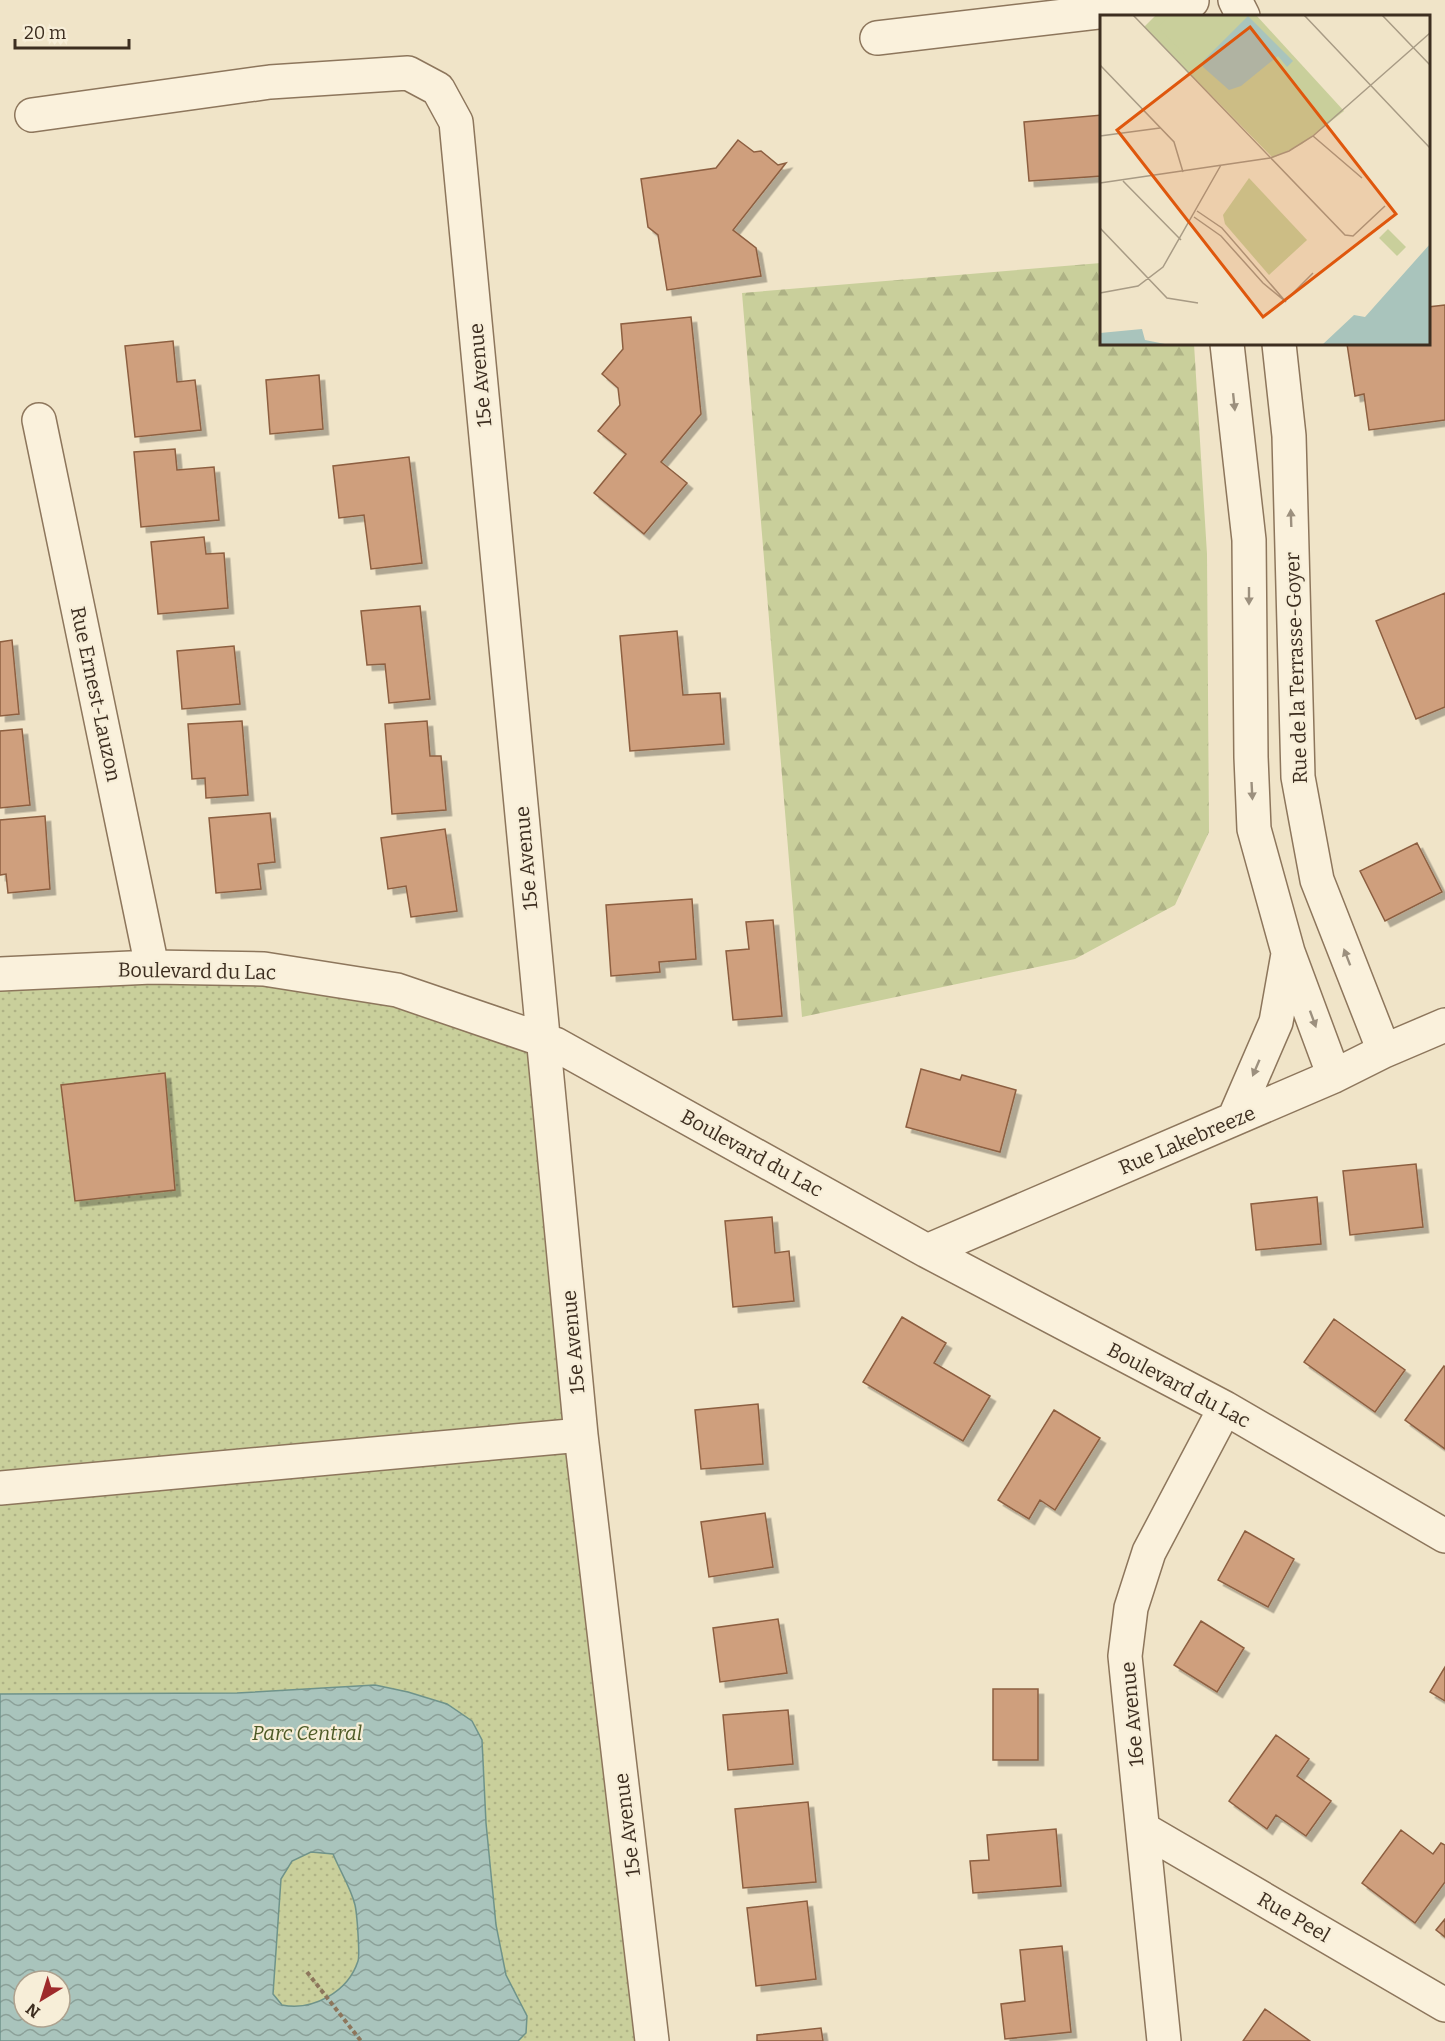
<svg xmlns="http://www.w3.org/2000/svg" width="1445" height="2041" font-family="Bitter,serif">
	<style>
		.green { fill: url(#green-dots); fill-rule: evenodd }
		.forest { fill: url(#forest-firs) }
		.water { fill: url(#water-waves); stroke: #6f938a; stroke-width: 1.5; fill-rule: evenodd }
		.building { fill: #cf9f7d; stroke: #8d5f41; stroke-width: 1.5; filter: url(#shadow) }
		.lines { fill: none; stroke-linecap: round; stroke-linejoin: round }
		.minor-casing { stroke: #8d765c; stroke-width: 36 }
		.path { stroke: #8d765c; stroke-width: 4; stroke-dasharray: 4.5 3; stroke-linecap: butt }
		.minor { stroke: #faf1dc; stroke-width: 33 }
		.oneway { fill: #9c907e }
		.labels { text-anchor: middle; stroke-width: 4.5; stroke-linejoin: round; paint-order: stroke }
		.street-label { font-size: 20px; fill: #3d2e20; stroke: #f7eed8 }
		.park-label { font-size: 20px; font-style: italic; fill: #4d5a26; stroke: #f7eed8 }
		.inset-road { fill: none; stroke: #a89b85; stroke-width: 1.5 }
		.view { fill: #df570d; fill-opacity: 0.15; stroke: #df570d; stroke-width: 3 }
		.inset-edge { fill: none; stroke: #3d2e20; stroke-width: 3 }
	</style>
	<defs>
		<pattern id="green-dots" width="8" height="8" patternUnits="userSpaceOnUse" patternTransform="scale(1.5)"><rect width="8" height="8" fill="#c9cf9b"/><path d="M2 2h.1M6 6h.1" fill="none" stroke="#aeb285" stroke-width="1.8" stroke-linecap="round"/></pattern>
		<pattern id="forest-firs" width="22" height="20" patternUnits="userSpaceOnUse" patternTransform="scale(1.5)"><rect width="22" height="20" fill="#c9cf9b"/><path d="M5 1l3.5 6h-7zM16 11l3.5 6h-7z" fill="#aeb285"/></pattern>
		<pattern id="water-waves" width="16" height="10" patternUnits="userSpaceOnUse" patternTransform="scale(1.5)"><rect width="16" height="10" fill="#a9c4bc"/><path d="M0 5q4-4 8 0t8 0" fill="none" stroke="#8ba098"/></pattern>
		<filter id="shadow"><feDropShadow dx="5.5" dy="5.5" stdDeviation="0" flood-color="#0004"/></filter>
	</defs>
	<rect width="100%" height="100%" fill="#f0e4c8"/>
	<path class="green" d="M264 969 537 1026 652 2041H0V973ZM24 1981H60V2017H24Z"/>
	<path class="forest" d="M1101 263 1102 344H1194L1207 554 1209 832 1175 905 1075 959 802 1017 742 293Z"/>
	<path class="water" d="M375 1685 408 1692 447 1704 472 1721 482 1740 486 1823 496 1925 506 1975 527 2016 526 2033 518 2041H0V1694L237 1693ZM311 1852 333 1854C340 1871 351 1888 355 1905 357 1913 360 1955 358 1961 348 1992 313 2011 282 2005L273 1994 281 1879 292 1861ZM24 1981H60V2017H24Z"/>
	<path class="building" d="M1102 115V176L1029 181 1024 122Z
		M738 140 754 152 761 151 778 165 786 163 733 230 756 248 761 276 667 290 658 235 648 227 641 179 716 168Z
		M1445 305V420L1369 430 1364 394 1355 396 1347 344H1428V307Z
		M691 317 701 414 661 462 687 483 644 534 594 493 626 454 598 431 620 405 618 388 602 374 623 349 621 324Z
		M173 341 177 382 195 380 201 430 135 437 125 346Z
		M319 375 323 429 270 434 266 380Z
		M175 449 177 470 214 467 219 520 141 527 134 452Z
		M409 457 422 563 371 569 364 515 339 518 333 466Z
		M204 537 206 554 224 553 228 608 158 614 151 542Z
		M1445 593V707L1416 719 1376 621Z
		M420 606 430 699 389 703 385 664 367 665 361 611Z
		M677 631 683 695 720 693 724 744 630 751 620 636Z
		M12 640 19 714 0 716V642Z
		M234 646 240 704 182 709 177 651Z
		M242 721 248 795 206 798 205 778 192 779 188 724Z
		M427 721 430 756H441L446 810 392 814 385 724Z
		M22 729 30 805 0 808V731Z
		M270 813 275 862 258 864 261 889 216 893 209 818Z
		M45 816 50 889 8 893 6 874 0 875V820Z
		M445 829 457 911 411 917 406 886 388 889 381 838Z
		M1417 843 1442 892 1385 921 1360 871Z
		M692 899 696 959 659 962 660 972 611 976 606 905Z
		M773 920 782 1016 733 1020 726 951 749 949 746 922Z
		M921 1069 960 1080 962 1075 1016 1090 1000 1152 906 1127Z
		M165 1073 175 1190 75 1201 61 1085Z
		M1416 1164 1423 1227 1350 1235 1343 1171Z
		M1317 1197 1321 1244 1256 1250 1251 1204Z
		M772 1217 775 1253 789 1251 794 1301 733 1307 725 1221Z
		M902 1317 946 1343 934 1363 990 1396 963 1441 863 1382Z
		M1334 1319 1405 1370 1375 1412 1304 1362Z
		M1444 1366 1445 1367V1449L1405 1420Z
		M758 1404 763 1464 701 1469 695 1410Z
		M1054 1410 1100 1438 1055 1510 1040 1500 1029 1519 998 1500Z
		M765 1513 773 1567 709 1577 701 1522Z
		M1245 1531 1294 1559 1268 1607 1218 1580Z
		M778 1619 787 1673 720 1682 713 1628Z
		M1201 1621 1244 1648 1217 1692 1174 1665Z
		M1445 1667V1701L1430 1692Z
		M993 1689H1038V1760H993Z
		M788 1710 793 1764 728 1770 723 1715Z
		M1276 1735 1309 1759 1297 1776 1331 1801 1306 1836 1276 1815 1267 1829 1229 1801Z
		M808 1802 816 1882 743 1888 735 1809Z
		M1056 1829 1061 1886 973 1893 970 1861 989 1860 987 1835Z
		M1401 1830 1433 1854 1441 1843 1445 1845V1882L1415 1923 1362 1883Z
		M807 1901 816 1979 756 1986 747 1908Z
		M1445 1919V1937L1436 1930Z
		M1062 1946 1071 2032 1005 2039 1001 2004 1025 2001 1020 1950Z
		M1265 2009 1310 2041H1243Z
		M821 2028 823 2041H757V2035Z"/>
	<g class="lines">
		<g class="minor-casing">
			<path id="minor" d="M1235 0 1243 16
				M877 38 1192 1
				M32 115 270 82 408 73 438 89 456 122 581 1435 652 2041
				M1227 344 1249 540 1251 757 1254 829 1288 952 1334 1076
				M1279 344 1289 436 1298 777 1317 880 1384 1051
				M39 420 152 967
				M0 974 152 967 264 969 397 990 555 1044 927 1251 1225 1408 1445 1536
				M1234 1119 1276 1022 1288 954
				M927 1251 1334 1076 1384 1051 1445 1025
				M0 1488 581 1435
				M1143 1829 1445 2005
				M1164 2041 1125 1656 1131 1608 1149 1552 1225 1408"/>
		</g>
		<path class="path" d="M307 1972 361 2041"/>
		<use href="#minor" class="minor"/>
	</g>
	<defs><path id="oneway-solid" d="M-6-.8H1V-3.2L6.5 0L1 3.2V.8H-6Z" transform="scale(1.5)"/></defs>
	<g class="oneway">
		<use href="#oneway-solid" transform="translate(1234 402) rotate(84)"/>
		<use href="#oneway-solid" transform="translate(1291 518) rotate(-92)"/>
		<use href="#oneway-solid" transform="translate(1249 596) rotate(90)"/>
		<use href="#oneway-solid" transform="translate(1252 791) rotate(87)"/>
		<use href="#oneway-solid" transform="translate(1347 957) rotate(-111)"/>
		<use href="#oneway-solid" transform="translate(1313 1019) rotate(70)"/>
		<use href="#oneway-solid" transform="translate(1256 1068) rotate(113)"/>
	</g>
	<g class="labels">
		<g class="street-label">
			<text transform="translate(480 375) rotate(-95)" y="7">15e Avenue</text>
			<text transform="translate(1296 668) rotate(-92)" y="7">Rue de la Terrasse-Goyer</text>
			<text transform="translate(96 694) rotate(78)" y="7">Rue Ernest-Lauzon</text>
			<text transform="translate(526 858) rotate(-95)" y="7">15e Avenue</text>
			<text transform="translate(197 971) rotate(1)" y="7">Boulevard du Lac</text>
			<text transform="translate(1187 1140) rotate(-23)" y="7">Rue Lakebreeze</text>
			<text transform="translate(752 1153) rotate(29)" y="7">Boulevard du Lac</text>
			<text transform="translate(573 1342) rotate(-95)" y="7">15e Avenue</text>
			<text transform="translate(1179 1385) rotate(28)" y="7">Boulevard du Lac</text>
			<text transform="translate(1132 1714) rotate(-95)" y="7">16e Avenue</text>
			<text transform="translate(627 1825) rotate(-97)" y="7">15e Avenue</text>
			<text transform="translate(1294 1917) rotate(30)" y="7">Rue Peel</text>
		</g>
		<g class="park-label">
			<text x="307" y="1740">Parc Central</text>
		</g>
	</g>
	<g transform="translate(1100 15)">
		<rect width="330" height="330" fill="#f0e4c8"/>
		<path d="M56 0H156L244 96 202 129 173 143 44 12Z" fill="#c9cf9b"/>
		<path d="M149 163 207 225 169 260 125 209 123 200Z" fill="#c9cf9b"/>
		<path d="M70 0H129L87 42 58 12ZM288 214 306 232 297 241 279 223Z" fill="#c9cf9b"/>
		<path d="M148 1 193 46 187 52 178 41 141 71 129 75 103 52V46ZM330 229V330H222L254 300 265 302ZM42 314 45 325 70 330H0V318Z" fill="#a9c4bc"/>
		<path class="inset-road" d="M33 0 245 220 253 221 285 191M204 0 330 133M282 0 330 50M0 50 74 127 83 157M0 121 60 113M213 121 262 163M23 166 81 225M0 168 170 143 189 136 213 121 330 18M97 196 122 213 186 287M94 202 121 221 163 268 186 287M0 213 67 283 98 288M0 278 38 271 63 252 121 150M187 284 213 258"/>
		<path class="view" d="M150 12 296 199 163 302 17 115Z"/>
		<rect width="330" height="330" class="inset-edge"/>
	</g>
	<g transform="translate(42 1999) rotate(218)"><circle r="28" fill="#f7eed8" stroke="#ada18e" stroke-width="1.5"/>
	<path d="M0-4.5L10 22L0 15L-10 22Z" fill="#9e2a2b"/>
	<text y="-9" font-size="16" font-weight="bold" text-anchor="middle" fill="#3d2e20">N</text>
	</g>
	<path d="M15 39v9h114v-9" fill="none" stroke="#3d2e20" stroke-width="3"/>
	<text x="24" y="39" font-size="18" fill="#3d2e20" stroke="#f7eed8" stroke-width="4.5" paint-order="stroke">20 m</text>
</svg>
